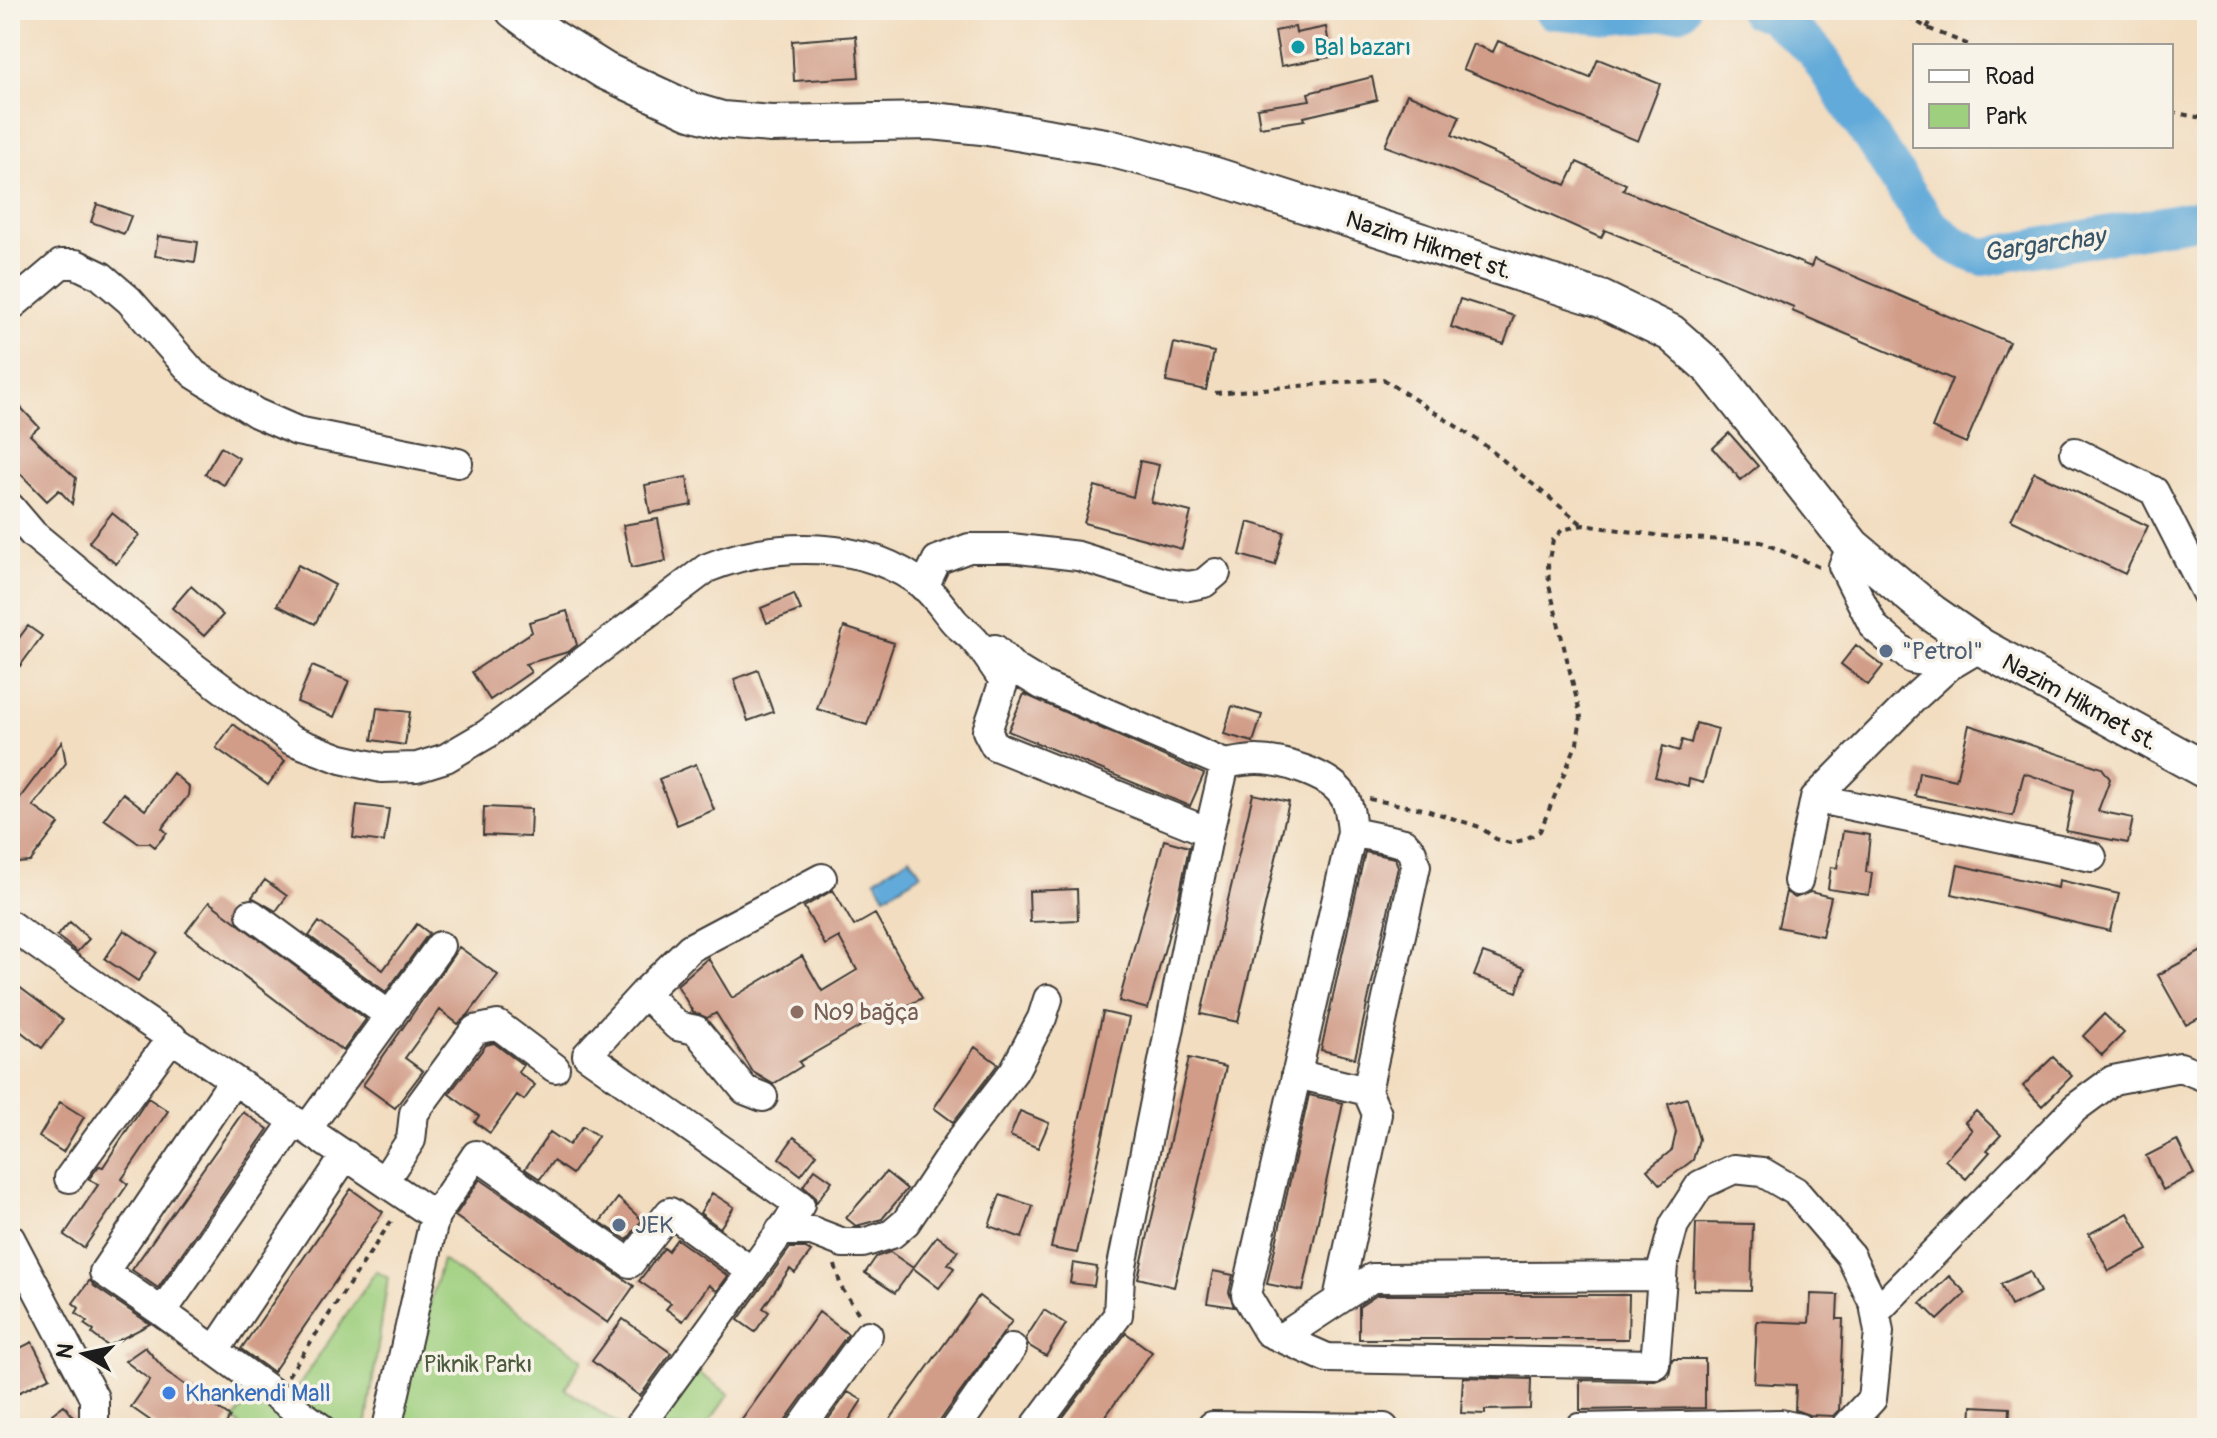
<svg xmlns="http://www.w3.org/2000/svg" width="2217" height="1438" font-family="Pangolin,sans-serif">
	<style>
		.green { fill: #9ecf7e; stroke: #5d764d; stroke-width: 2 }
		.water { fill: #62aad9; stroke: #3f637a; stroke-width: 2 }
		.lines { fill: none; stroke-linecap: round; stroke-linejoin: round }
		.river { stroke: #62aad9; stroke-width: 38 }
		.building { fill: #d19d89 }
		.minor-casing { stroke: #3c3935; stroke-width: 32 }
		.major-casing { stroke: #3c3935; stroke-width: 40 }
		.path { stroke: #3c3935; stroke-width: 4; stroke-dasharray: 6 6; stroke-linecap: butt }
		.minor { stroke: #fff; stroke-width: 28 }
		.major { stroke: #fff; stroke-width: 36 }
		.culture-dot { fill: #0f9aa8; stroke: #f7f3e8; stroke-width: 3 }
		.service-dot { fill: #5c6f8a; stroke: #f7f3e8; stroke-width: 3 }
		.education-dot { fill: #8d6e63; stroke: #f7f3e8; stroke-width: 3 }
		.shop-dot { fill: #3f7fe0; stroke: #f7f3e8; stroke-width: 3 }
		.labels { text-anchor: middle; stroke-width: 7; stroke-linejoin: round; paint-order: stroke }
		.culture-label { font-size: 24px; fill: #0d838f; stroke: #f7f3e8; text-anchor: start }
		.street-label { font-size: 24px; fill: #1c1c1c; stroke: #f7f3e8 }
		.service-label { font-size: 24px; fill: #4e5e75; stroke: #f7f3e8; text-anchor: start }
		.education-label { font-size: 24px; fill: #785e54; stroke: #f7f3e8; text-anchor: start }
		.park-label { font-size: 24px; fill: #4a5b3e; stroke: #f7f3e8 }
		.shop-label { font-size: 24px; fill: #366cbe; stroke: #f7f3e8; text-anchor: start }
		.water-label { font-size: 26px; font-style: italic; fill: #385568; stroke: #f7f3e8 }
	</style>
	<rect width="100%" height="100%" fill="#f7f3e8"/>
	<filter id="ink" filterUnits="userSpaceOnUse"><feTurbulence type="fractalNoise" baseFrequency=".0125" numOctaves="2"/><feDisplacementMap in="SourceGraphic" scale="16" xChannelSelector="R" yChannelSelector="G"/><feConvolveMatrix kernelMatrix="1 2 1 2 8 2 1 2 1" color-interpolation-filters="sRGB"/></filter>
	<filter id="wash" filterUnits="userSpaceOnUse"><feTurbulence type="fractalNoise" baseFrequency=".006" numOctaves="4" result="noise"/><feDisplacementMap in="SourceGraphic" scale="32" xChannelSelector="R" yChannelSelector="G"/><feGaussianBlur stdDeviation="1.8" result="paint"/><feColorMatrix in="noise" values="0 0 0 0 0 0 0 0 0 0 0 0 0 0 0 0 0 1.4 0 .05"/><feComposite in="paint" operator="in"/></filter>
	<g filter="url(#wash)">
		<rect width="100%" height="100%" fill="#f2ddc0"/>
		<path class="green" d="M442 1260 583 1359 565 1389 618 1424 615 1428H396Z
			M376 1271 388 1278 367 1421 362 1428H330L292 1396Z
			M692 1368 729 1394 705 1428H649Z
			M251 1396 293 1428H244L233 1420Z"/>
		<path class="water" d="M910 857 921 874 885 896 875 879Z"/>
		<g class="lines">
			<path class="river" d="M1552 10 1612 16 1680 10
				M1757 10 1770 13 1814 50 1928 224C1945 239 1961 251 1984 257L2207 217"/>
		</g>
		<g id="blocks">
			<path class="building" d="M1295 27 1296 33 1326 27 1331 57 1281 66 1275 31Z
				M856 36 859 77 794 81 792 41Z
				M1498 41 1590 78 1598 59 1660 84 1638 141 1463 69 1473 44 1493 52Z
				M1372 77 1377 100 1304 117 1305 120 1260 127 1257 108 1310 100 1308 93Z
				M1407 94 1460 116 1452 135 1566 185 1577 162 1626 184 1623 190 1811 267 1814 259 2009 342 1966 443 1932 428 1952 379 1792 311 1794 307 1605 230 1601 238 1440 166 1385 146Z
				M97 204 131 216 124 234 91 222Z
				M158 236 198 242 195 262 155 256Z
				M1460 299 1514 316 1504 344 1451 327Z
				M1174 343 1214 352 1206 390 1166 382Z
				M10 396 39 427 30 435 76 478 72 504 59 490 47 501 10 463Z
				M1729 433 1758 466 1741 480 1713 448Z
				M221 447 239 458 224 485 205 474Z
				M1140 461 1159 465 1151 502 1191 512 1182 549 1084 523 1095 486 1133 497Z
				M2034 472 2148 526 2125 574 2011 520Z
				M687 477 692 505 650 513 645 485Z
				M112 513 139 535 116 564 89 542Z
				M658 519 666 561 631 568 623 525Z
				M1248 522 1284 532 1275 565 1240 555Z
				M298 565 335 585 315 624 277 605Z
				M191 586 223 615 204 636 172 608Z
				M794 594 801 610 767 623 761 608Z
				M567 611 577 645 568 652 525 664 531 672 490 700 472 672 532 632 529 622Z
				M28 626 42 636 20 666 10 657V650Z
				M844 627 894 643 867 725 817 709Z
				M1856 645 1883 666 1868 685 1841 664Z
				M312 666 349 681 334 717 297 702Z
				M758 670 773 712 748 721 734 679Z
				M1024 694 1204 774 1190 806 1008 731Z
				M1232 706 1262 715 1253 742 1224 734Z
				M377 708 410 712 405 745 372 740Z
				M1696 723 1718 729 1703 783 1689 779 1688 786 1655 777 1663 746 1679 751 1682 740 1691 743Z
				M233 724 285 761 268 785 216 748Z
				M1969 725 2102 768 2110 779 2098 811 2133 818 2128 843 2066 831 2074 790 2024 773 2013 816 1915 796 1919 772 1956 780Z
				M62 742 66 763 33 806 59 824 30 862 17 863 10 857V811Z
				M696 764 714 810 677 825 659 779Z
				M173 773 189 787 188 796 162 828 167 833 155 847 150 843H138L104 819 123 793 145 810Z
				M1253 794 1289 802 1238 1022 1201 1014Z
				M357 805 389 809 384 842 353 838Z
				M484 807 531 809 530 837 483 835Z
				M1843 831 1870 835 1866 872 1872 873 1869 895 1828 889 1831 867 1837 868Z
				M1164 840 1189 847 1179 897 1148 1009 1119 1001Z
				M1365 852 1395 858 1398 867 1355 1058 1321 1050Z
				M1958 865 2058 888 2059 880 2119 894 2110 931 1952 894Z
				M265 880 287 896 276 911 252 897Z
				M1077 889 1078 920 1030 922 1029 891Z
				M833 890 854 926 875 914 922 998 885 1018 882 1014 799 1062 802 1066 773 1084 753 1072 716 1013 707 1018 693 1012 677 985 708 958 732 998 802 956 822 991 857 970 839 937 825 945 804 907Z
				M1786 892 1795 898 1810 892 1831 897 1822 936 1778 927Z
				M209 902 366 1019 343 1051 186 932Z
				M70 922 89 939 77 952 57 936Z
				M319 922 383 970 417 924 429 933 386 992 309 936Z
				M124 930 157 952 138 981 105 959Z
				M459 947 498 975 468 1015 458 1024 440 1010 405 1058 423 1071 395 1108 363 1085Z
				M2207 948V1014L2186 1025 2158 975Z
				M1483 953 1525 968 1517 992 1474 976Z
				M10 980 63 1020 42 1048 10 1023Z
				M1103 1012 1129 1018 1077 1253 1051 1248Z
				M2104 1014 2124 1033 2102 1055 2083 1036Z
				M494 1043 523 1065 518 1072 535 1085 524 1100 517 1095 490 1133 475 1122 479 1116 449 1094 486 1045Z
				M975 1047 998 1064 953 1122 934 1108Z
				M2053 1057 2072 1076 2042 1106 2023 1086Z
				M1189 1058 1226 1067 1174 1287 1138 1278Z
				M1309 1095 1343 1103 1303 1291 1267 1284Z
				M148 1098 168 1111 122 1179 128 1184 84 1248 64 1235 98 1185 89 1179 99 1166 103 1167Z
				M1687 1098 1699 1139 1693 1160 1660 1185 1647 1170 1672 1150 1676 1132 1668 1104Z
				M60 1102 84 1117 63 1152 39 1137Z
				M1020 1111 1049 1123 1038 1148 1010 1136Z
				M1976 1111 2001 1135 1987 1150 1990 1152 1966 1179 1945 1160 1972 1130 1965 1122Z
				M243 1112 268 1129 158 1288 132 1270Z
				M583 1126 598 1136 572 1174 553 1161 540 1179 525 1169 550 1132 569 1145Z
				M794 1137 817 1154 801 1175 779 1158Z
				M2177 1140 2194 1174 2163 1190 2146 1156Z
				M815 1169 832 1181 816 1203 815 1197 803 1186Z
				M886 1172 907 1189 882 1219 856 1226 846 1218Z
				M480 1179 634 1286 608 1323 455 1216Z
				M351 1189 383 1212 273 1372 241 1349Z
				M712 1193 734 1207 720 1228 700 1213Z
				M1000 1195 1033 1206 1022 1238 989 1226Z
				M618 1198 642 1220 627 1240 600 1222Z
				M2128 1213 2148 1250 2109 1271 2089 1234Z
				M1696 1223 1753 1224 1751 1291 1694 1290Z
				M937 1236 958 1251 948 1264 954 1268 939 1288 913 1268Z
				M677 1239 728 1276 717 1291 709 1285 683 1321 666 1309 671 1303 639 1281 664 1248 668 1251Z
				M790 1248H806L811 1252 795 1273 790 1269 763 1308 769 1312 755 1332 738 1320Z
				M890 1252 913 1268 895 1293 865 1273 876 1257Z
				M1073 1263 1097 1267 1094 1286 1070 1283Z
				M1213 1271 1233 1275 1229 1292 1234 1307 1207 1303Z
				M2030 1271 2040 1292 2011 1306 2001 1284Z
				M1949 1276 1966 1293 1938 1320 1921 1303Z
				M90 1280 94 1286 150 1324 108 1346 92 1334 94 1331 84 1324 87 1321 76 1313 79 1308 73 1303Z
				M1811 1294 1838 1295 1837 1319H1843L1839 1410 1833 1416 1809 1415 1795 1410 1796 1385 1754 1383 1757 1321 1809 1323Z
				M1377 1295H1629L1628 1339H1359V1307Z
				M979 1296 1012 1321 952 1404 935 1428H884Z
				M1044 1310 1066 1324 1046 1356 1028 1345 1026 1338Z
				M819 1312 848 1334 787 1418 784 1428H736Z
				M623 1319 671 1353 640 1396 592 1361Z
				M1126 1333 1152 1352 1097 1428H1055Z
				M32 1342 50 1377 18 1393 10 1377V1353Z
				M145 1347 167 1372 230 1417 223 1428H161L131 1407 150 1380 125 1361Z
				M1672 1359H1705V1408L1580 1410V1380L1655 1381 1669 1376Z
				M1463 1377 1531 1379 1530 1409 1485 1410V1414L1461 1413Z
				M848 1392 862 1400 844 1428H822Z
				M64 1405 77 1422V1428H61L52 1414Z
				M1972 1406 2010 1408 2009 1428H1971Z"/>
		</g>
	</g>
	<g filter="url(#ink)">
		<use href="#blocks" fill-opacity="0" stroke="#3c3935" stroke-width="2"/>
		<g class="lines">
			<g class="minor-casing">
				<path id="minor" d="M10 307 61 264H76L101 276 129 300 194 374 256 413 297 431 458 463
					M2075 452 2154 491 2207 595
					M10 507 33 534 195 668 291 740 341 759 382 768 417 767 446 758 487 734 707 568C774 541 866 539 925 587 936 597 944 609 953 620 959 628 969 633 975 641 986 653 995 668 1004 681L987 731 995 746 1209 832
					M1852 546 1843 566 1874 627 1912 659 1949 666
					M924 587 937 560 969 548H1011L1078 556 1165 583 1189 586 1204 583 1216 573
					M995 649 1014 668 1042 685 1225 764
					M1815 798 2092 857
					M1798 881 1815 798 1913 699 1949 666 1981 647
					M251 914 390 1016
					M10 925 130 1010 435 1216 387 1428
					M644 993 677 1026 696 1030 745 1090 763 1097
					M1296 1074 1367 1091
					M295 1121 162 1312 321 1428
					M307 1129 440 946
					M69 1178 172 1037
					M384 1181 411 1140 414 1113 475 1030 498 1025 555 1068
					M435 1216 476 1155 630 1263 670 1212 751 1271
					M780 1231H812L843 1243H863L892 1234 906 1222 962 1138 1014 1071 1042 1018 1048 999
					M10 1238 94 1398V1428
					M1338 1299 1377 1114 1367 1091 1416 866 1412 852 1404 843 1352 832
					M162 1312 104 1272 233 1081
					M1876 1312 2075 1108 2113 1080 2180 1067 2207 1078
					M1281 1338 1372 1278 1662 1276
					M216 1349 346 1155
					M1212 1426 1384 1428
					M638 1428 800 1205 587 1055 644 993 690 948 822 878
					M801 1428 868 1335
					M956 1428 1012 1348
					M1034 1428 1118 1315 1120 1276 1209 832 1225 764C1236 762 1246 760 1257 760 1281 760 1329 774 1343 795 1350 805 1351 821 1352 832L1246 1295 1268 1332 1327 1358 1655 1364 1663 1265 1674 1225 1700 1185 1734 1169 1762 1172 1795 1191 1850 1255 1874 1304 1879 1332 1872 1399 1845 1428
					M1579 1428 1781 1424 1799 1428"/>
			</g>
			<g class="major-casing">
				<path id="major" d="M514 10 549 36 605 71 691 111 722 120 771 124 931 121 982 126 1105 147 1212 175 1601 299 1671 333 1712 369 1852 546 1932 613 1981 647 2207 771"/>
			</g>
			<path class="path" d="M1898 10 1927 28 1972 46
				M1927 28 1937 10
				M2171 112 2207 119
				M1215 393 1383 379 1482 443 1583 525
				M1369 799 1423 809 1480 827 1496 839 1510 843 1524 840 1540 831 1577 743 1581 717 1549 585 1548 564 1553 540 1562 530 1583 525 1671 537 1761 542 1821 568
				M835 1265 841 1287 859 1314
				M288 1376 394 1217"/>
			<use href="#minor" class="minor"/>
			<use href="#major" class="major"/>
		</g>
	</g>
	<circle class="culture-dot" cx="1298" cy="47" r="8"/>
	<g class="service-dot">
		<circle cx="1886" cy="651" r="8"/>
		<circle cx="619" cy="1225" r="8"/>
	</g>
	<circle class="education-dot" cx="797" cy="1012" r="8"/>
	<circle class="shop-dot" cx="169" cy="1393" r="8"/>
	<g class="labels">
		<g class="culture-label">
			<text x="1314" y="55">Bal bazarı</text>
		</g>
		<g class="street-label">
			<text transform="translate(1429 245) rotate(18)" y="8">Nazim Hikmet st.</text>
			<text transform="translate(2080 702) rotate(29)" y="8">Nazim Hikmet st.</text>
		</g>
		<g class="service-label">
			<text x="1902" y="659">"Petrol"</text>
			<text x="635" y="1233">JEK</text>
		</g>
		<g class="education-label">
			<text x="813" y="1020">№9 bağça</text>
		</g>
		<g class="park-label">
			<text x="478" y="1372">Piknik Parkı</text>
		</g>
		<g class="shop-label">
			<text x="185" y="1401">Khankendi Mall</text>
		</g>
		<g class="water-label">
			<text transform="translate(2044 244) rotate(-8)" y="9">Gargarchay</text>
		</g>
	</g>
	<rect width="2217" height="1438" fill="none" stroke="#f7f3e8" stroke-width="40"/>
	<rect x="1913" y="44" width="260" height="104" fill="#f7f3e8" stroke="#9f9d96" stroke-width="2"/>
	<rect x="1929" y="70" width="40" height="12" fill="#ffffff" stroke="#9f9d96" stroke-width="2"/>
	<text x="1985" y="84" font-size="24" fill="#1c1c1c">Road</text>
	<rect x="1929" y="104" width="40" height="24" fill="#9ecf7e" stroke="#9f9d96" stroke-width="2"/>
	<text x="1985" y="124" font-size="24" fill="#1c1c1c">Park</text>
	<g transform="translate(84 1354) rotate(279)" stroke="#f7f3e8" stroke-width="6" paint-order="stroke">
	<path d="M0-6L14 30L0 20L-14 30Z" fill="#1c1c1c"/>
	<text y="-12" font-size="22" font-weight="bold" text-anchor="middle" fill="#1c1c1c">N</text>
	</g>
</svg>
